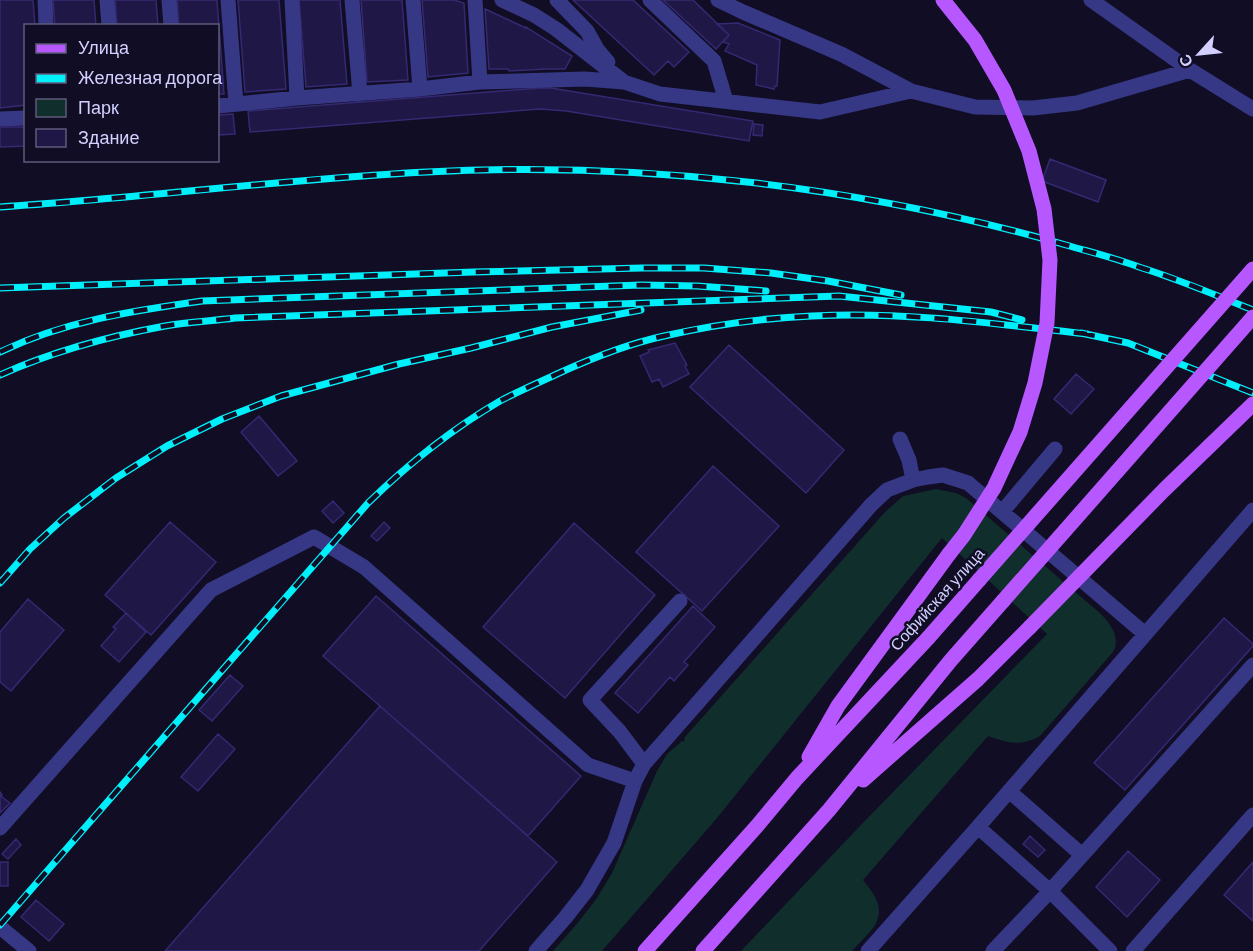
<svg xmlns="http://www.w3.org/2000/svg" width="1253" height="951" font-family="Barlow,sans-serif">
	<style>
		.green { fill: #102e2b }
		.building { fill: #1f1846; stroke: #342972; stroke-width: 1.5 }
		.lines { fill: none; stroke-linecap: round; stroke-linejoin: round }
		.minor { stroke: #363785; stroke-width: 15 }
		.major { stroke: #b757ff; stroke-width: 15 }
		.rail-casing { stroke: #00f0fb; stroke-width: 7 }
		.rail { stroke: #100d24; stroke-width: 4.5; stroke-dasharray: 14; stroke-linecap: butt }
		.major-bridge { stroke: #b757ff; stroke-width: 15 }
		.labels { text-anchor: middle; stroke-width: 5; stroke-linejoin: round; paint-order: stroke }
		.street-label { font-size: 16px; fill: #d3d0ff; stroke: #100d24 }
	</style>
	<rect width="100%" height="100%" fill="#100d24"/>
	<path class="green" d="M936 489 956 493 966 498 1101 614C1111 624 1121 639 1113 652L1040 736C1020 747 1008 743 988 736L863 880C867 885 871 890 874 895 889 920 867 934 852 951H741L859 827 1047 634 942 538 717 818 602 951H553L576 925 597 898 612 873 657 771 667 754 682 741 683 742 685 740 684 738 885 512 903 496Z"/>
	<path class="building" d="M0 0H33L35 26H26V105L0 108Z
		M53 0H94L96 26H55Z
		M115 0H156L158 26H117Z
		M177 0H217L224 94H218V26H179Z
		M238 0H279L286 89 245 92Z
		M299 0H340L347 84 306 87Z
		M361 0H402L408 80 367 82Z
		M422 0H454L464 3 468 73 428 77Z
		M573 0H633L689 52 674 67 668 61 654 75Z
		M663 0H693L729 35 716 49Z
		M485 9 526 28V27L572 56 565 69H547L509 71 508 69H489Z
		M738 23 780 40 777 86H775L774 89 756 85 757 65 725 51 729 44 723 42 729 35 717 24Z
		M540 88H551L753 121 749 141 566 111 540 109 250 132 248 111Z
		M233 114 235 134 218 135V115Z
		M754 124 763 125 762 136 753 135Z
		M0 127H26V146L0 147Z
		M1050 159 1106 180 1098 202 1042 181Z
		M675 343 687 365 685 366 689 374 663 387 659 379 652 382 640 356 649 352 648 350Z
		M729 345 844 450 806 493 690 387Z
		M1076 374 1094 389 1071 414 1054 399Z
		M259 416 297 461 278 476 241 432Z
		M713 466 779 526 702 611 636 552Z
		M333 501 344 513 333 523 322 511Z
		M170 522 216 562 151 635 105 595Z
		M384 522 390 528 377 541 371 536Z
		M574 523 655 595 565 698 483 627Z
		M376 596 581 776 528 836 323 656Z
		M28 599 64 630 11 691 0 682V632Z
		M693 606 715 627 684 662 688 665 674 681 670 677 638 713 615 693Z
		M126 613 146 632 119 662 101 646 116 629 113 627Z
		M1224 618 1253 644V646L1125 790 1094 763Z
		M230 675 243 686 212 721 199 710Z
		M380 706 557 862 479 951H165Z
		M218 734 235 749 198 791 181 777Z
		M0 792 2 795 1 796 10 803 0 813Z
		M1030 836 1045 850 1038 857 1023 844Z
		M16 839 21 845 8 859 2 854Z
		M1128 851 1160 880 1127 917 1096 887Z
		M0 862H8V886H0Z
		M1253 862V921L1224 895Z
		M36 900 64 924 49 941 21 917Z"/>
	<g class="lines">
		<path class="minor" d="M45 0 46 26
			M107 0 109 26
			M169 0 171 26
			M228 0 236 104
			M292 0 297 98
			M352 0 360 94
			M413 0 420 89
			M475 0 480 82
			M502 0 534 15 556 29 624 82
			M557 0 587 31 597 49 608 62
			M650 0 714 61 726 101
			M718 0 743 12 841 54 911 91 975 107 1033 108 1077 103 1190 70
			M1091 0 1190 70 1253 109
			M218 106 297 98 420 89 480 82 585 79 624 82 660 94 820 112 911 91
			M0 119 26 118
			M900 439 909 460 913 480
			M1002 512 1055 449
			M644 764 620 732 590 700 680 601
			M1009 791 1082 855
			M978 827 1050 891 1110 951
			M0 828 211 590 314 537 364 567 588 765 635 781
			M0 927 29 951
			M536 951 565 918 587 890 614 843 635 781 644 764 871 505 887 490 913 480 928 477 943 475 968 483 1145 634
			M868 951 978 827 1253 510
			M993 951 1050 891 1253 665
			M1133 951 1253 815"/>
		<path class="major" d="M809 757 838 706 949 554
			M863 780 978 679 1030 627
			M645 951 757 826 797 778 929 637 979 580
			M703 951 829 810 951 660 1003 601"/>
		<g class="rail-casing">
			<path id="rail" d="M0 207C143 198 284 179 427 172 642 161 859 186 1066 245 1090 252 1115 258 1139 267 1178 279 1215 295 1253 310
				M0 288 474 272 642 268H704L771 273 828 281 901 295
				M1081 333 1128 343 1253 393
				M0 352C65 321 131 311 202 301L641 285 697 286 766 291
				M0 375C51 352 110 336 165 326 188 322 212 321 235 318L839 296 991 312 1022 320
				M0 583 30 549 64 518 116 478 167 446 222 419 281 396 399 364 471 348 552 327 641 310
				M0 925 368 503C407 465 452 429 500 401 519 391 538 383 557 374 592 358 627 344 664 336 712 325 762 318 812 316 904 311 996 324 1087 334"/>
		</g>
		<use href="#rail" class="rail"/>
		<path class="major-bridge" d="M943 0 975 40 1004 90 1029 151 1044 209 1050 260 1047 323 1035 383 1020 432 994 488 964 535 949 554
			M979 580 1253 269
			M1003 601 1253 317
			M1030 627 1164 490 1253 404"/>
	</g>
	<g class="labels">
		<g class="street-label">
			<text transform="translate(937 599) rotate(-48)" y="6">Софийская улица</text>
		</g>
	</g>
	<rect x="24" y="24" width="195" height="138" fill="#100d24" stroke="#5e5b7c" stroke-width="1.5"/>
	<rect x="36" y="44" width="30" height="9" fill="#b757ff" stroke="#5e5b7c" stroke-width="1.5"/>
	<text x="78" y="54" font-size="18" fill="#d3d0ff">Улица</text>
	<rect x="36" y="74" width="30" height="9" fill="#00f0fb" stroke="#5e5b7c" stroke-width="1.5"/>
	<text x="78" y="84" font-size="18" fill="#d3d0ff">Железная дорога</text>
	<rect x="36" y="99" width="30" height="18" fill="#102e2b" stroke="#5e5b7c" stroke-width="1.5"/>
	<text x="78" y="114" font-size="18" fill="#d3d0ff">Парк</text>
	<rect x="36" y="129" width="30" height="18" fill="#1f1846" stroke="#5e5b7c" stroke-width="1.5"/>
	<text x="78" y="144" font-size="18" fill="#d3d0ff">Здание</text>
	<g transform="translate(1199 54) rotate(243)" stroke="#100d24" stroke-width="4.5" paint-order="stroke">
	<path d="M0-4.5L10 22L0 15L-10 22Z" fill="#d3d0ff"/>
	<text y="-9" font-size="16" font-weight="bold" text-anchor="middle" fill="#d3d0ff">С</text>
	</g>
</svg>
